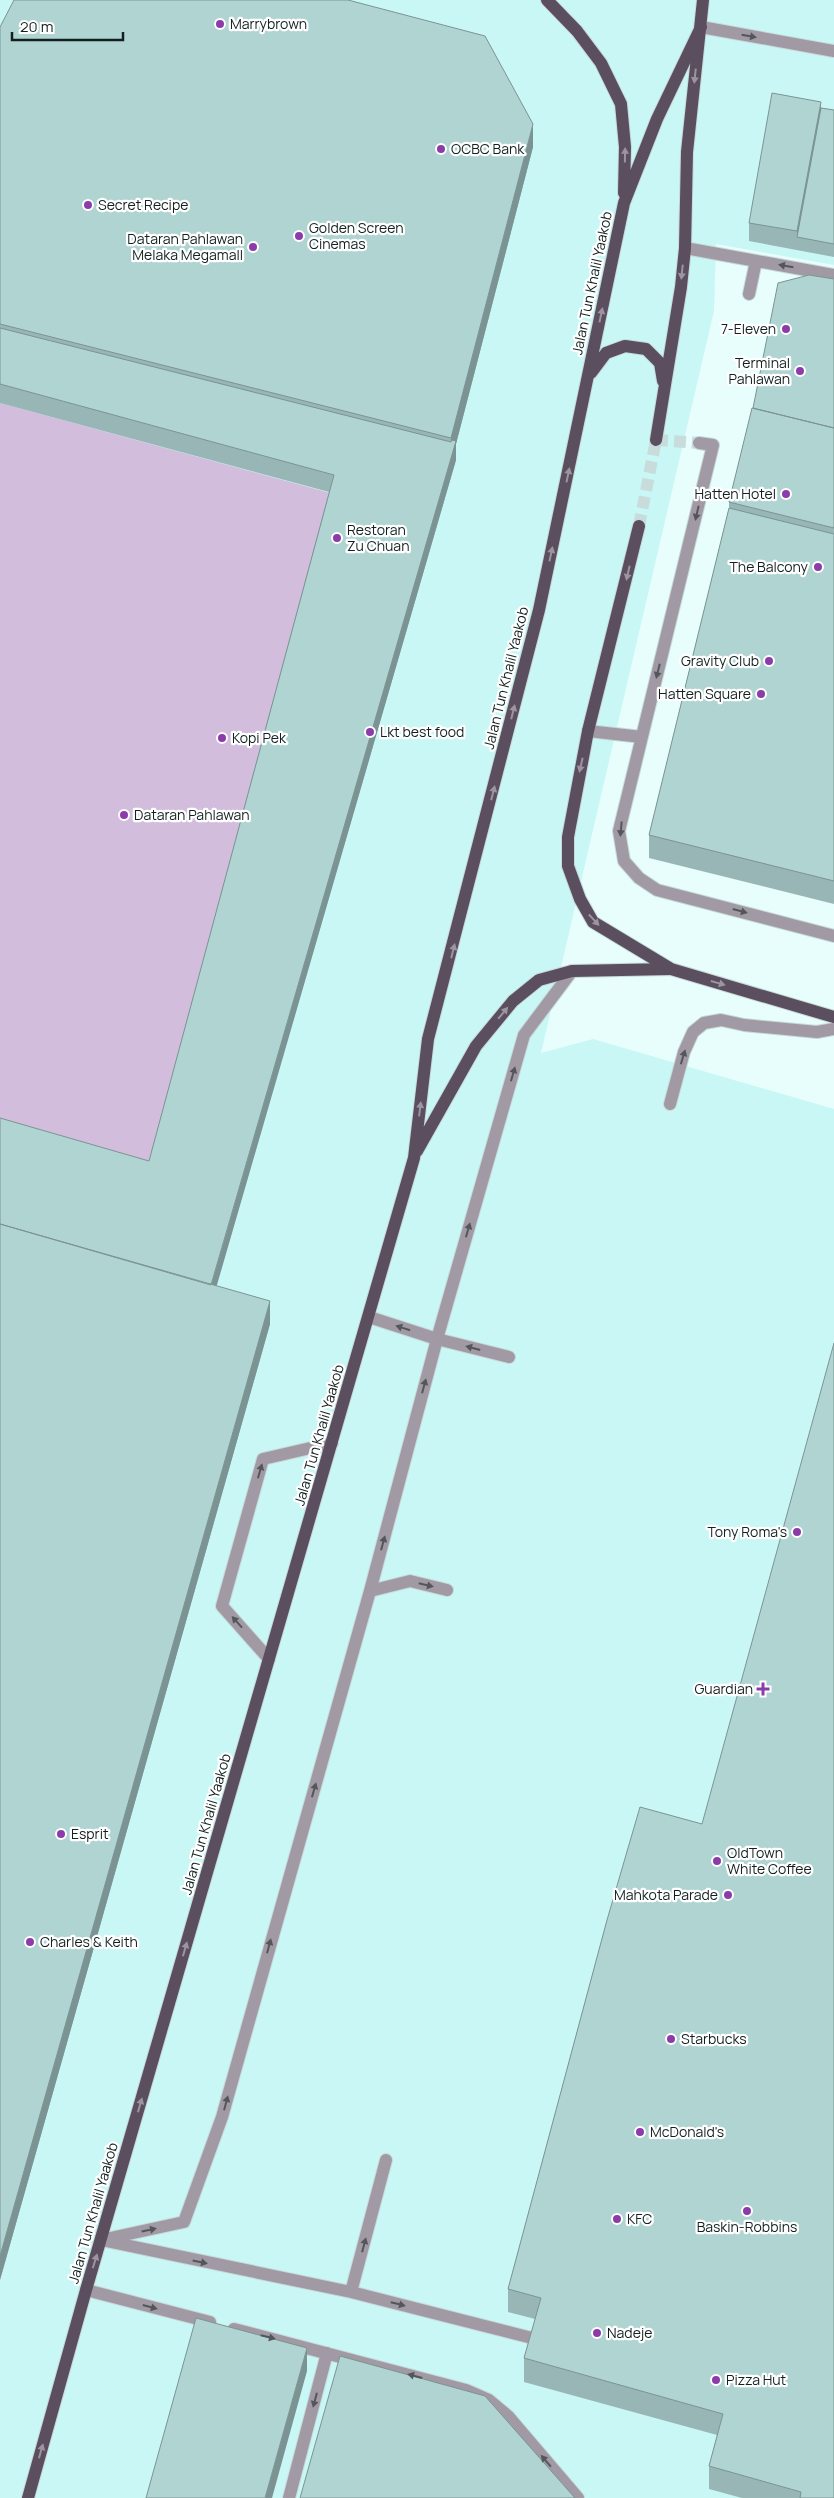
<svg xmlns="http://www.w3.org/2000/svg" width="834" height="2498" font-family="Manrope,sans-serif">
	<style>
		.built { fill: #c9f7f5 }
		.green { fill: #d2bddc }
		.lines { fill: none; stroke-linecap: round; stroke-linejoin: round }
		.minor-tunnel { stroke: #c8dddb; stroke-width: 12; stroke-dasharray: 12 6; stroke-linecap: butt }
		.major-tunnel { stroke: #c8dddb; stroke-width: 12; stroke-dasharray: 12 6; stroke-linecap: butt }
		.minor-casing { stroke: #c6dad9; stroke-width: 14 }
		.major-casing { stroke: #c6dad9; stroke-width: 14 }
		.minor { stroke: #a19aa4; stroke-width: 12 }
		.major { stroke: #5a4e5f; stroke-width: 12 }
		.wall { fill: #97b6b5 }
		.shaded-wall { fill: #7b9493 }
		.building { fill: #b0d4d2; stroke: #7b9493 }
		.oneway { fill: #53575b }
		.oneway2 { fill: #9c959f }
		.poi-dot { fill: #8c3baa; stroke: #fff; stroke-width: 2 }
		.labels { text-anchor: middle; stroke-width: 4.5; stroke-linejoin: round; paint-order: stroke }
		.poi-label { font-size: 14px; fill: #132020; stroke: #fff; text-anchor: start }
		.street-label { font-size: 14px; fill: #132020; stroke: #fff }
	</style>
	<rect width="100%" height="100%" fill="#e8fefc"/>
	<path class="built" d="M0 0H834V265L716 244 714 311 541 1053 593 1039 834 1109V2498H0Z"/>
	<path class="green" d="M0 403 334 494 149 1179 0 1136Z"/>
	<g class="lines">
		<path class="minor-tunnel" d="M656 440 699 443"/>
		<path class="major-tunnel" d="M639 526 656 440"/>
		<g class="minor-casing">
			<path id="minor" d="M701 27 834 51
				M685 248 834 275
				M749 294 756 261
				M699 443 713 445 619 831 624 861 639 878 657 890 834 936
				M588 731 642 737
				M670 1104 684 1052 693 1032 704 1023 721 1020 744 1025 817 1032 834 1029
				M369 1317 437 1339 509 1357
				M370 1591 410 1581 447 1590
				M269 1659 222 1606 263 1459 332 1443
				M101 2240 184 2222 222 2117 370 1591 437 1339 524 1035 572 971
				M106 2241 351 2292 536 2339
				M86 2290 210 2322
				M351 2292 386 2160
				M234 2329 466 2390 489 2400 508 2416 578 2498
				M289 2498 327 2353"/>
		</g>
		<g class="major-casing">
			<path id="major" d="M547 0 577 31 601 63 621 104 625 147 624 193
				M591 373 606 353 625 346 646 349 660 363 663 381
				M656 440 681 287 685 248 687 152 703 0
				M639 526 588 731 568 837V866L580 899 593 922 671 969 834 1017
				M417 1151 476 1046 513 1001 539 980 572 971 670 969
				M28 2498 86 2290 414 1158 428 1039 539 610 624 203 657 119 701 27"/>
		</g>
		<use href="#minor" class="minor"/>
		<use href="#major" class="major"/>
	</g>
	<path class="wall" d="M0 27 533 147 456 444V460L216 1286 270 1324 0 2280 149 1161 329 492 0 403Z
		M821 108 834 110V257L749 241V223Z
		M834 279V904L649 858V835L729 508V502L753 408Z
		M607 1920 834 2498H742L709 2489V2466L717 2435 524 2382V2358L535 2319 508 2312V2289Z"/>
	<path class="shaded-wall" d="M821 102V121L797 237V231Z
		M533 124V147L456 444V460L210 1309V1290L451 456V438Z
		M270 1301V1324L0 2280V2256Z
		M307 2348V2371L272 2498H265Z"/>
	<path class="building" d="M14 0H348L485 36 533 124 451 438 0 324V27Z
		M772 93 821 102 797 231 749 223Z
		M821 108 834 110V244L797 237Z
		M809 275 834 279V428L753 408 778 283Z
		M0 328 451 442 452 440 456 441 211 1285 0 1224V1118L149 1161 334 475 0 384Z
		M752 408 834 428V528L729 502Z
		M729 508 834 534V881L649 835Z
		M0 1224 270 1301 0 2256Z
		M834 1343V2498H800L801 2492 709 2466 723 2414 524 2358 541 2298 508 2289 607 1920 640 1807 702 1824Z
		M196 2318 307 2348 265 2498H146Z
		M340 2356 485 2396 575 2498H300Z"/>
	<defs><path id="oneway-solid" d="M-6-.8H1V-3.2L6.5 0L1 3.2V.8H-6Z" transform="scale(1.25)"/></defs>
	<g class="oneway">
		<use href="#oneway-solid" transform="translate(749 36) rotate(10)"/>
		<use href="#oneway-solid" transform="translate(786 266) rotate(-170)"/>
		<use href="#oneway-solid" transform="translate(697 513) rotate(103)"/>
		<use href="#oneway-solid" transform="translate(658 671) rotate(104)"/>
		<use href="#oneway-solid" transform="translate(621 829) rotate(95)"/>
		<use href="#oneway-solid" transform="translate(740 911) rotate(15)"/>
		<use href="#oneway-solid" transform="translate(683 1057) rotate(-73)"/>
		<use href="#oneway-solid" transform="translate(513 1074) rotate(-74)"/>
		<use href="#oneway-solid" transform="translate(468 1230) rotate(-74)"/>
		<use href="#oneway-solid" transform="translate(403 1328) rotate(-162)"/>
		<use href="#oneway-solid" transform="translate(473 1348) rotate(-165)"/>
		<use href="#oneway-solid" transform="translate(424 1386) rotate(-75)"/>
		<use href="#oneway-solid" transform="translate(260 1471) rotate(-74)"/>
		<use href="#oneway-solid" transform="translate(383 1543) rotate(-75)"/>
		<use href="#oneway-solid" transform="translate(426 1585) rotate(13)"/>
		<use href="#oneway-solid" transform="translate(237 1622) rotate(-132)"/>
		<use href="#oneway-solid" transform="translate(314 1790) rotate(-74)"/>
		<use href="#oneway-solid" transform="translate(269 1946) rotate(-75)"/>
		<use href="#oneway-solid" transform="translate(226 2103) rotate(-75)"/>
		<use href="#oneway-solid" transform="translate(149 2230) rotate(-12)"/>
		<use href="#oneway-solid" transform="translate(364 2245) rotate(-75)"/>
		<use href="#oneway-solid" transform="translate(200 2262) rotate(12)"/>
		<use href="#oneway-solid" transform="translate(398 2304) rotate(14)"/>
		<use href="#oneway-solid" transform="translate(150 2307) rotate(15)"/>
		<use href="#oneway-solid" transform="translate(268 2337) rotate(14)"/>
		<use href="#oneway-solid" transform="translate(415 2376) rotate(-165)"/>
		<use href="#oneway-solid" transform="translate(315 2400) rotate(105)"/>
		<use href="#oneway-solid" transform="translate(546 2461) rotate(-131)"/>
	</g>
	<g class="oneway2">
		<use href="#oneway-solid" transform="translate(695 76) rotate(96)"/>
		<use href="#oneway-solid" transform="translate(625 155) rotate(-89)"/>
		<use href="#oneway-solid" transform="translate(682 272) rotate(96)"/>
		<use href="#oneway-solid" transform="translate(601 315) rotate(-78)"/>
		<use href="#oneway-solid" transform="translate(568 475) rotate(-78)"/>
		<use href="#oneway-solid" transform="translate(551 554) rotate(-78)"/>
		<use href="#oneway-solid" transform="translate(628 573) rotate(103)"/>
		<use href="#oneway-solid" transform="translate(513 712) rotate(-76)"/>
		<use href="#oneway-solid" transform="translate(581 765) rotate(103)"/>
		<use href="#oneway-solid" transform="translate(493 793) rotate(-76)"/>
		<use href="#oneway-solid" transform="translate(594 920) rotate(47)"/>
		<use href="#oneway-solid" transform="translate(453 951) rotate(-76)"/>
		<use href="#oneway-solid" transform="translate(718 983) rotate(16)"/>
		<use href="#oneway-solid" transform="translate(503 1013) rotate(-50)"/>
		<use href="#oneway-solid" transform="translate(420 1109) rotate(-83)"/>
		<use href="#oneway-solid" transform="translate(185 1949) rotate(-74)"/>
		<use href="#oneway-solid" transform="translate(140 2105) rotate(-74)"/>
		<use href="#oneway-solid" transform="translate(95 2261) rotate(-73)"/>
		<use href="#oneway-solid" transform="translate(41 2451) rotate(-74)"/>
	</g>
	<g class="poi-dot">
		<circle cx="220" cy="24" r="5"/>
		<circle cx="441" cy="149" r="5"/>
		<circle cx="88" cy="205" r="5"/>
		<circle cx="299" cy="236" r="5"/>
		<circle cx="253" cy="247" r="5"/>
		<circle cx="786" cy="329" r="5"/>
		<circle cx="800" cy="371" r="5"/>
		<circle cx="786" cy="494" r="5"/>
		<circle cx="337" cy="538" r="5"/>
		<circle cx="818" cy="567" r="5"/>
		<circle cx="769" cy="661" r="5"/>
		<circle cx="761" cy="694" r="5"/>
		<circle cx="370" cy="732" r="5"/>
		<circle cx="222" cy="738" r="5"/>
		<circle cx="124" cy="815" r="5"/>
		<circle cx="797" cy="1532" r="5"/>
		<path d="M760.5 1681.5h5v5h5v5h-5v5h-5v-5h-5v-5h5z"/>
		<circle cx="61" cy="1834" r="5"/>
		<circle cx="717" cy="1861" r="5"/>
		<circle cx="728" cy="1895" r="5"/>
		<circle cx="30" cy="1942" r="5"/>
		<circle cx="671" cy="2039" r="5"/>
		<circle cx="640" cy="2132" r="5"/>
		<circle cx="747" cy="2211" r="5"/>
		<circle cx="617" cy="2219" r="5"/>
		<circle cx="597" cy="2333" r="5"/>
		<circle cx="716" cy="2380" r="5"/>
	</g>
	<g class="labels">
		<g class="poi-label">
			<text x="230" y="29">Marrybrown</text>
			<text x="451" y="154">OCBC Bank</text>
			<text x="98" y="210">Secret Recipe</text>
			<text x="309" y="233">Golden Screen<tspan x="309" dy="16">Cinemas</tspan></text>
			<text x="243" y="244" text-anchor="end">Dataran Pahlawan<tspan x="243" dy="16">Melaka Megamall</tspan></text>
			<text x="776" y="334" text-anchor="end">7-Eleven</text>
			<text x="790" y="368" text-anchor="end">Terminal<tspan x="790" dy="16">Pahlawan</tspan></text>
			<text x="776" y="499" text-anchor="end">Hatten Hotel</text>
			<text x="347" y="535">Restoran<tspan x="347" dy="16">Zu Chuan</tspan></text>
			<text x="808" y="572" text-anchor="end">The Balcony</text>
			<text x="759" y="666" text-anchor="end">Gravity Club</text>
			<text x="751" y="699" text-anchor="end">Hatten Square</text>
			<text x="380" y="737">Lkt best food</text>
			<text x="232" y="743">Kopi Pek</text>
			<text x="134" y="820">Dataran Pahlawan</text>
			<text x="787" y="1537" text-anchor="end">Tony Roma's</text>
			<text x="753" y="1694" text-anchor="end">Guardian</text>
			<text x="71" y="1839">Esprit</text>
			<text x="727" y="1858">OldTown<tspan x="727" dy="16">White Coffee</tspan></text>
			<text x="718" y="1900" text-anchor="end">Mahkota Parade</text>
			<text x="40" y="1947">Charles &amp; Keith</text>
			<text x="681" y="2044">Starbucks</text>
			<text x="650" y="2137">McDonald's</text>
			<text x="627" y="2224">KFC</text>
			<text x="747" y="2232" text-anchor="middle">Baskin-Robbins</text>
			<text x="607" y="2338">Nadeje</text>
			<text x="726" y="2385">Pizza Hut</text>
		</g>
		<g class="street-label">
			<text transform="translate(592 283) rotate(-78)" y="5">Jalan Tun Khalil Yaakob</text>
			<text transform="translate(506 678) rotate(-76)" y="5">Jalan Tun Khalil Yaakob</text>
			<text transform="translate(319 1435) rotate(-74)" y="5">Jalan Tun Khalil Yaakob</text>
			<text transform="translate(206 1824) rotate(-74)" y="5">Jalan Tun Khalil Yaakob</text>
			<text transform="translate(93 2213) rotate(-74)" y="5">Jalan Tun Khalil Yaakob</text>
		</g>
	</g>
	<path d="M12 32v8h111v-8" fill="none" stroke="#132020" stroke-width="2.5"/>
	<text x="20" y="32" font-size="15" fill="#132020" stroke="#ffffff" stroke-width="4" paint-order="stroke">20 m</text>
</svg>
